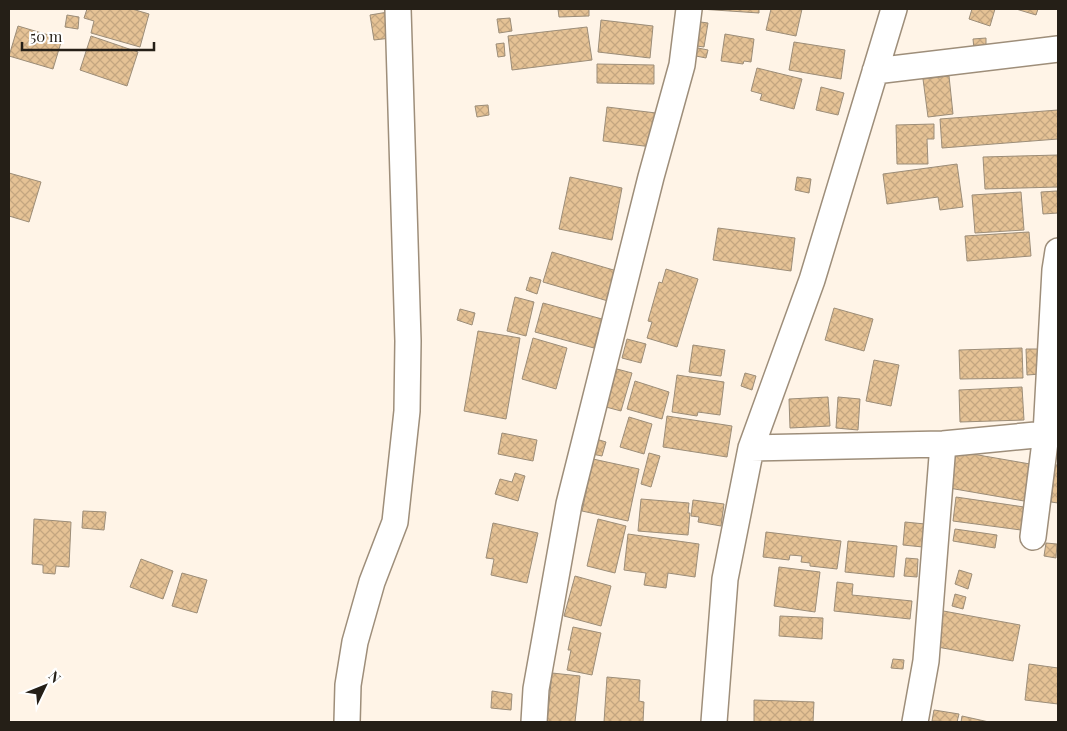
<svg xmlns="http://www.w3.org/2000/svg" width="1067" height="731" font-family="'Playfair Display',serif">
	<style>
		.building { fill: url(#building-cross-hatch); stroke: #9c8d78 }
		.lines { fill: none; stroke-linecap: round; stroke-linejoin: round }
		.minor-casing { stroke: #9e8e7a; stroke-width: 28 }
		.minor { stroke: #fff; stroke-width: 25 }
	</style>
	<defs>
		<pattern id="building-cross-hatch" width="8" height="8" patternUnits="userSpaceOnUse" patternTransform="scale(1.25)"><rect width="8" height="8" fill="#e5c295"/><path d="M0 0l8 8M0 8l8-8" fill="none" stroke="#c4a680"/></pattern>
	</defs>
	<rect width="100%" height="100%" fill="#fff4e7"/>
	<path class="building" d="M87 9H132L149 14 140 47 91 33 94 21 84 18Z
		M558 9H589V16L559 17Z
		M700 9H759V13Z
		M771 9H802L796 36 766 30Z
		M972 9H995L990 26 969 19Z
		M1016 9H1038L1036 15Z
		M388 12 391 38 374 40 370 15Z
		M67 15 79 17 78 29 65 27Z
		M510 18 512 31 499 33 497 19Z
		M601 20 653 26 650 58 598 52Z
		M693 21 708 23 704 47 690 45Z
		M18 26 62 39 53 69 9 56Z
		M587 27 592 60 512 70 508 36Z
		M725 34 754 39 751 62 744 61 743 64 721 61Z
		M91 36 138 52 127 86 80 70Z
		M986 38V49H974L973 39Z
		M794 42 845 50 841 79 789 70Z
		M504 43 505 56 498 57 496 44Z
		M693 47 708 50 706 58 691 55Z
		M597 64 654 65V84L597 83Z
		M757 68 802 79 794 109 760 100 762 94 751 91Z
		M949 76 953 114 928 117 923 79Z
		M821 87 844 93 838 115 816 110Z
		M488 105 489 115 477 117 475 106Z
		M607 107 656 113 652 147 603 141Z
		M1058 110V139L942 148 940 119Z
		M934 124V139H927L928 164H897L896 125Z
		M1058 155V187L985 189 983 157Z
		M957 164 963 207 940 210 938 197 887 204 883 174Z
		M9 173 41 182 29 222 9 216Z
		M570 177 622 188 612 240 559 229Z
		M797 177 811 179 809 193 795 190Z
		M1057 191 1058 213 1043 214 1041 192Z
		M1021 192 1024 230 975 233 972 195Z
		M718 228 795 238 791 271 713 260Z
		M1029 232 1031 256 967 261 965 236Z
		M552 252 617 271 608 301 543 282Z
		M666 269 698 279 677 347 647 338 652 322 648 321 659 282 662 283Z
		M530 277 541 280 537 294 526 290Z
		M515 297 534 302 526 336 507 331Z
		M543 303 602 319 594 348 535 332Z
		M834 308 873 319 864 351 825 340Z
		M460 309 475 313 472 325 457 320Z
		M478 331 520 338 506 419 464 411Z
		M533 338 567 348 556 389 522 379Z
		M627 339 646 344 641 363 622 358Z
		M693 345 725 350 721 376 689 372Z
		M1022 348 1023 378 960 379 959 350Z
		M1026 349H1040L1041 374 1027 375Z
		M874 360 899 365 891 406 866 401Z
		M617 369 632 373 621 411 606 407Z
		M745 373 756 376 752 390 741 386Z
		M677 375 724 382 720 415 698 412 697 416 672 412Z
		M635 381 669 392 662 419 627 409Z
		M1022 387 1024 420 960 422 959 390Z
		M828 397 830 426 790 428 789 399Z
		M838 397 860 399 858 430 836 428Z
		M667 416 732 426 727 457 663 447Z
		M629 417 652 424 644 454 620 447Z
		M502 433 537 440 533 461 498 454Z
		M596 439 606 442 602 456 592 454Z
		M955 451 1030 464 1024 501 949 488Z
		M649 453 660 456 651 487 641 484Z
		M593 459 639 469 628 521 582 511Z
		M1055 465H1058V503L1051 502Z
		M515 473 525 476 518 501 495 494 500 479 512 482Z
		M956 497 1024 507 1021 530 953 521Z
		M641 499 689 503 688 513H690L688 535 638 531Z
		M693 500 724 504 721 526 698 522 699 517 691 516Z
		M83 511 106 512 104 530 82 528Z
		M34 519 71 522 69 567 56 566 55 574 43 573V565L32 564Z
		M598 519 626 526 615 573 587 566Z
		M905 522 925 524 923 547 903 545Z
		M493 523 538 533 527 583 491 575 494 559 486 558Z
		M955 529 997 535 995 548 953 541Z
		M766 532 841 541 837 569 810 566V563L801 562 802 556 790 555 789 560 763 557Z
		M628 534 699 544 695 577 668 573 666 588 644 585 646 573 624 570Z
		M848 541 897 546 894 577 845 572Z
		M1046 543 1057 544 1056 558 1044 556Z
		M906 558 918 559 917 577 904 576Z
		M141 559 173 571 163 599 130 587Z
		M779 567 820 572 815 612 774 606Z
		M959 570 972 574 968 589 955 584Z
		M182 573 207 580 197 613 172 606Z
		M575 576 611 586 601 626 564 616Z
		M837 582 853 584 852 595 912 601 910 619 834 611Z
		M955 594 966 597 963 609 952 606Z
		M938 610 1020 625 1013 661 932 646Z
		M780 616 823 618 822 639 779 636Z
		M573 627 601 633 592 675 567 670 571 650H568Z
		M893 659 904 660 903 669 891 668Z
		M1029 664 1058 668V704L1025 700Z
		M552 673 580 676 575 722H547Z
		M607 677 640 680 639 701 644 702 643 722H604Z
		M492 691 512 694 511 710 491 708Z
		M754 700 814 702 813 722H754Z
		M934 710 959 714 957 722 932 721Z
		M962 716 989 722H961Z"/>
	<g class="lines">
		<g class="minor-casing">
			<path id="minor" d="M875 71 1058 49
				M751 448 943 444 1046 434
				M1033 537 1046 434 1055 270 1058 251
				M347 722 348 685 355 642 372 582 395 522 407 411 408 341 398 9
				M534 722 536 689 569 504 651 177 682 65 689 9
				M714 722 725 579 751 448 812 280 894 9
				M915 722 926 661 943 444"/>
		</g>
		<use href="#minor" class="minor"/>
	</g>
	<rect width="1067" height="731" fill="none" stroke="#251f17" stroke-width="20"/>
	<g transform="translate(45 686) rotate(47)" stroke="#ffffff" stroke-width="4" paint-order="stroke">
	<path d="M0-4L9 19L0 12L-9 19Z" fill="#251f17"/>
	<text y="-8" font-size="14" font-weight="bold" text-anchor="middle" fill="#251f17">N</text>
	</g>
	<path d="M22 42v8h132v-8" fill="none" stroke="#251f17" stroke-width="2.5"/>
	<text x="30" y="42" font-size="15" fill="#251f17" stroke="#ffffff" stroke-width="4" paint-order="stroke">50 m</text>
</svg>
